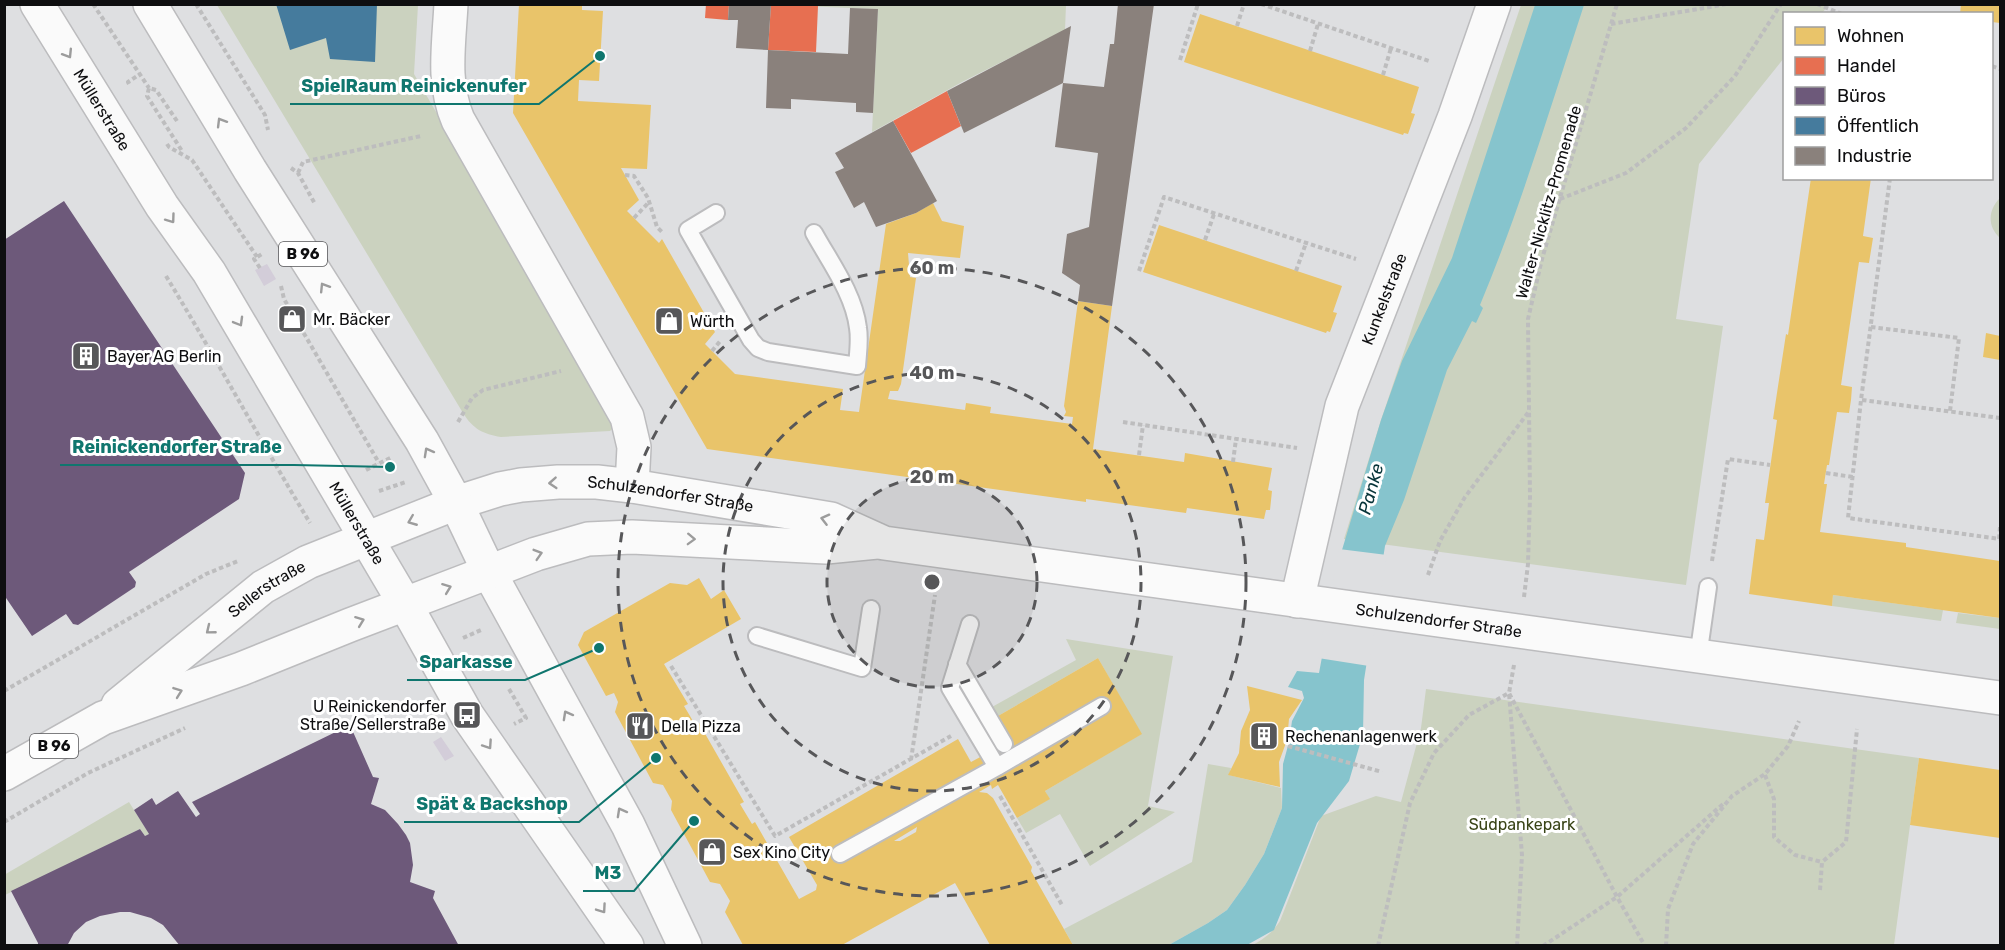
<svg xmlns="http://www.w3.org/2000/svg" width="2005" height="950" font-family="Rubik,sans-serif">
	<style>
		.green { fill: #cbd2bf }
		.water { fill: #86c4cd }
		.pier { fill: #dedfe1 }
		.homes { fill: #e9c46a; fill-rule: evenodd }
		.shops { fill: #e76f51 }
		.offices { fill: #6d597a }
		.public { fill: #457b9d }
		.industry { fill: #8a817c }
		.building { fill: #d3cdd9 }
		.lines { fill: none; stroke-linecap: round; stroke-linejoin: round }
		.lane-casing { stroke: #bcbcbe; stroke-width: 20 }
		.street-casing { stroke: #bcbcbe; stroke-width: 36 }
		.secondary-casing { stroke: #bcbcbe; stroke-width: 36 }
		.primary-casing { stroke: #bcbcbe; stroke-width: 36 }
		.path { stroke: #bdbdbe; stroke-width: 4; stroke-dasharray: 4.5 3; stroke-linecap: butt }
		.lane { stroke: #fafafa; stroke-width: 16 }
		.street { stroke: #fafafa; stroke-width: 33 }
		.secondary { stroke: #fafafa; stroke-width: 33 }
		.primary { stroke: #fafafa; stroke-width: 33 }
		.oneway { stroke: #9c9c9c }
		.ring { fill: none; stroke: #575759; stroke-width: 3; stroke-dasharray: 10 8 }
		.labels { text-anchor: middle; stroke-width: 6; stroke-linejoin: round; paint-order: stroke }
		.shield { fill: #fff; stroke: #565658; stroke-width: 1.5 }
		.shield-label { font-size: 15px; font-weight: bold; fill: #0e0e10 }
		.street-label { font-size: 16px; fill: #0e0e10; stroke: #fff }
		.poi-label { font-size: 16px; fill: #0e0e10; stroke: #fff; text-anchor: start }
		.park-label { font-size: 16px; fill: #394417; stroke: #fff }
		.water-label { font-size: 18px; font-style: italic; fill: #073439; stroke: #fff }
		.centre { fill: #575759; stroke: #fff; stroke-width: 3 }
		.ring-label { font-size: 18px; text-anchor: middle; font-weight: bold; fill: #575759; stroke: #fff; stroke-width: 6; stroke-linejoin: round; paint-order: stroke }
		.leader { fill: none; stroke: #0f766e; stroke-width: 2 }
		.callout-dot { fill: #0f766e; stroke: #fff; stroke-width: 2 }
		.callout-label { font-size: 18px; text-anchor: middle; font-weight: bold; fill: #0f766e; stroke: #fff; stroke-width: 6; stroke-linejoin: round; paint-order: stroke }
	</style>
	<rect width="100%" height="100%" fill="#dedfe1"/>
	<path class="green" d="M217 5H418L414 74 615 420 613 428 610 431 501 437C483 434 473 429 463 413Z
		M775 5H1066L1065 30 962 82 872 132 878 9Z
		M1521 5H1829L1822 13 1784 14V58L1699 164 1676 319 1723 326 1686 585 1344 539 1381 420Z
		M2000 198V238C1987 226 1988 210 2000 198Z
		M1833 595 1943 610 1941 621 1832 606Z
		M1958 613 2000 618V629L1956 623Z
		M1066 639 1173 656 1148 806 1175 812 1090 866 1060 814 1026 833 1017 818 1049 799 1045 791 1141 734 1098 658 998 716 992 707 1076 660Z
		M1426 689 1919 758 1894 945 1251 946C1264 939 1272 933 1280 921L1321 816 1376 796 1401 802 1421 728Z
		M1208 764 1231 768 1229 775 1281 788 1282 808 1264 854 1245 885 1227 910 1208 923 1167 946 1073 945 1064 929 1192 862Z
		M129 802 149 834 145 836 140 829 5 895 4 875Z"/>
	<path class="water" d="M1535 5H1584C1551 105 1521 207 1480 305L1483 308 1476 323 1472 321 1447 370 1404 500 1385 546 1364 680 1363 734 1349 781 1317 823 1274 930 1247 945 1167 946 1208 923 1227 910 1245 885 1264 854 1282 808 1283 764 1289 742 1292 721 1304 698 1302 691 1288 687 1297 671 1319 673 1342 550 1381 420 1402 361 1452 258Z"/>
	<path class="pier" d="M1339 549 1387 555 1369 666 1318 658Z"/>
	<path class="homes" d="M519 4H582V10L603 11 599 81 579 80 578 101 651 105 647 169 621 168 639 200 627 211 659 243 662 239 715 332 705 344 735 374 843 389 840 410 859 412 886 224 916 213 933 203 942 221 964 226 960 258 908 253 910 277 916 278 901 384 898 391H890L888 399 965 410 966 403 991 407 990 413 1072 424 1073 417 1064 416 1066 412 1064 406 1078 301 1112 306 1093 449 1184 462 1185 453 1272 468 1268 490 1272 491 1270 510H1266L1264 519 1187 508 1186 513 1086 499V502L707 449 513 113Z
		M1961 4H2000V23L1992 22V14H1960Z
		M1200 14 1419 87 1411 113 1415 114 1408 134 1404 133 1403 135 1184 62Z
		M1811 178H1871L1863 236 1873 238 1869 263 1859 262 1841 385 1852 387 1851 400 1849 413 1837 412 1829 465H1827L1824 484H1827L1820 532 1906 543V547L2000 561V618L1833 595 1832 606 1749 594 1756 539 1764 540 1769 503H1765L1777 420 1773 419 1786 334 1788 335Z
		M1159 225 1342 286 1333 312 1337 313 1330 332 1327 331 1326 333 1143 272Z
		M1986 333 2000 336V360L1983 357Z
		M699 578 711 599 724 590 741 619 664 664 688 704 684 706 690 716 695 725 699 723 744 802 740 804 752 824 755 822 799 899 816 890 817 885 789 837 958 739 971 762 1012 740 998 716 1098 658 1142 734 1045 791 1050 799 1017 818 998 785 992 789 991 785 979 792 987 793 993 798 1032 867 1031 871 1073 945H990L955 883 842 945H743L725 912 730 901 720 884 710 882 671 810 672 801 663 785 653 783 615 712 618 702 614 693 606 696 578 645 584 632 670 583 687 585ZM917 827 916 832 900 841H894Z
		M1247 686 1302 700 1289 719 1287 740 1279 762 1280 787 1228 775 1239 753 1241 731 1250 710Z
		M1919 758 2000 770V838L1910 825Z"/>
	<path class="shops" d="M706 4H729L728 20 705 18Z
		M771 4 818 6 816 52 768 50Z
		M947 91 961 126 911 153 893 121Z"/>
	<path class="offices" d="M64 201 245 473 239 499 129 572 136 582 135 587 78 625 73 624 66 614 32 636 4 595V240Z
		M350 725 373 777 379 778 371 804 385 810 398 824 406 835 410 843 413 865 410 882 435 891 433 898 459 946H180L163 925 151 918 130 912H120L100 916 86 922 74 933 67 946H38V943L11 891 140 829 145 836 149 834 134 810 152 798 156 805 178 791 196 817 200 814 192 802Z"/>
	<path class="public" d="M276 4H377L375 62 330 59 326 38 290 50Z"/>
	<path class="industry" d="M729 4H771L768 50 848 54 850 8 878 9 873 113 856 112V103L791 99V109L766 108 768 50 736 48 738 20H728Z
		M1118 4H1154L1112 306 1078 301 1080 285 1062 273 1067 234 1089 227 1098 153 1055 147 1063 83 964 133 947 91 1071 26 1063 83 1104 87 1110 44H1114Z
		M893 121 937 201 916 213 876 227 864 202 854 208 835 172 844 168 835 153Z"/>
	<path class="building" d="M267 264 276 279 264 286 255 270Z
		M441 737 454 756 445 761 433 742Z"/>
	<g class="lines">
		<g class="lane-casing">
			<path id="lane" d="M716 213 688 230 751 340 758 348 768 352 857 366C858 353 860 340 858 328 854 294 830 262 814 233
				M970 624 950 688 997 767 1102 706
				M757 636 862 668 871 609
				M1698 657 1708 587
				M957 664 1004 744
				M840 854 997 767"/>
		</g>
		<g class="street-casing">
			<g id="street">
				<path d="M451 4C449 44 442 83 458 120L627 417 634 447 632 486"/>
				<path id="s1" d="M456 503 500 489 521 485 558 482H597L632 486 831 519 884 543 2000 698"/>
				<path d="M489 572 536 554 588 539 632 537 826 547 877 542"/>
				<path id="s2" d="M1297 601 1342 406 1455 116 1494 4"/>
			</g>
		</g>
		<g class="secondary-casing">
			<path id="secondary" d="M489 572 628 825 685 946
				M405 604 467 715 627 946"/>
		</g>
		<g class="primary-casing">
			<g id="primary">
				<path id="s3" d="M37 4 162 206 209 272 405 604"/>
				<path id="s4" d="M118 705 263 587 308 562 456 503"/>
				<path d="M4 774 103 718 241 669 350 625 489 572 456 503 422 441 250 170 150 4"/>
			</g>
		</g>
		<path class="path" d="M93 4 149 88
			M196 4 265 115 268 130
			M1261 4 1429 61
			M1817 4 1842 14
			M1611 24 1727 4
			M1237 26 1244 4
			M1310 51 1318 24
			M1180 60 1198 4
			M1992 66 2000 69
			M1383 75 1391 48
			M129 84 128 82 140 74
			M177 121 156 90 149 88 147 96 182 151
			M167 144 169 147 192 160 257 257
			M291 168 298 173 315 204
			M298 173 303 162 421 136
			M625 175 634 176 648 198 657 227 663 233
			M1890 178 1861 400 1848 518 2000 539
			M1560 199 1626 173 1686 128 1735 76 1781 4
			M634 218 649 202
			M1205 240 1214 214
			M260 268 254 259 262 254
			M1139 271 1164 197 1356 259
			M1296 271 1306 243
			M166 276C216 358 261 442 310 523
			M281 286 284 299 379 463
			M1871 327 1959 338 1950 411
			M712 351 721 340
			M1862 400 2000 418
			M458 422 472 398 483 390 561 371
			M1123 422 1297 448
			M1139 455 1143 425
			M1233 462 1236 439
			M366 470 392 457
			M1826 473 1853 477
			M379 491 406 482
			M1999 539 2000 527
			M1712 561 1728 459 1770 465
			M1428 575 1440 541 1465 497 1530 410
			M1524 597 1528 564 1530 497 1528 319 1542 259 1617 4
			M463 638 481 630
			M1514 665 1509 693 1522 855 1517 946
			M671 666 775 836 951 736
			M509 689 526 718 514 724
			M4 691 206 574 238 561
			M1288 746 1382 772
			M911 760 935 595
			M1765 775 1774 799V837L1795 855 1822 862
			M1000 796 1062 905
			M4 822 88 773 185 728
			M1820 890 1822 862 1846 842 1857 729
			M1378 946 1410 803 1434 753 1469 715 1509 693 1617 897 1645 946
			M1543 946 1617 897 1723 804
			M1666 946 1668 909 1693 844 1732 796 1765 774 1788 746 1799 721"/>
		<use href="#lane" class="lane"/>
		<use href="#street" class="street"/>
		<use href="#secondary" class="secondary"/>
		<use href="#primary" class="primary"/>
	</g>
	<defs><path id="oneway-chevron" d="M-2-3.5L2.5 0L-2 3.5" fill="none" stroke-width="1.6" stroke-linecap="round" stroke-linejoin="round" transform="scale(1.5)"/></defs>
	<g class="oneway">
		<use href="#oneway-chevron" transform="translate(68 54) rotate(58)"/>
		<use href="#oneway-chevron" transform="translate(221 122) rotate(-121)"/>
		<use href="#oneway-chevron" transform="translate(171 219) rotate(54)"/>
		<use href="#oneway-chevron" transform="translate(324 287) rotate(-122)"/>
		<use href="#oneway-chevron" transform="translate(239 322) rotate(60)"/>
		<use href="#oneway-chevron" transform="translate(428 452) rotate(-119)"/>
		<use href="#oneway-chevron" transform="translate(553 483) rotate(176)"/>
		<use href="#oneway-chevron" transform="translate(825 519) rotate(-166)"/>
		<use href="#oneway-chevron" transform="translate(412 521) rotate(158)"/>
		<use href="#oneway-chevron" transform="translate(691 539) rotate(2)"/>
		<use href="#oneway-chevron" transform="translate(538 554) rotate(-17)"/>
		<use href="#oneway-chevron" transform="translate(447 588) rotate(-21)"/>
		<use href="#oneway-chevron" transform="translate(360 621) rotate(-21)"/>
		<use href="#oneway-chevron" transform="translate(210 630) rotate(141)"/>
		<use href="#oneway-chevron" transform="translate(178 692) rotate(-20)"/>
		<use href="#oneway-chevron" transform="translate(567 715) rotate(-119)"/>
		<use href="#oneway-chevron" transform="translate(488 745) rotate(56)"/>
		<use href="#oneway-chevron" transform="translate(621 812) rotate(-119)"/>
		<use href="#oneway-chevron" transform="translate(602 909) rotate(55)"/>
	</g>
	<circle cx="932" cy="582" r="105" fill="#575759" fill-opacity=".12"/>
	<g class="ring">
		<circle cx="932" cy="582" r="105"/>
		<circle cx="932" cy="582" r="209"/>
		<circle cx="932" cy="582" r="314"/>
	</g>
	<defs>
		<g id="shop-square" transform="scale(1.5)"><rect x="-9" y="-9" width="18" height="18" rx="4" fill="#575759" stroke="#fff"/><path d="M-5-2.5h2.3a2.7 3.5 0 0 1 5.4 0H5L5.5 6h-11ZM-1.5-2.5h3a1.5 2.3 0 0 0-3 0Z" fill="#fff"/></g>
		<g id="building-square" transform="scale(1.5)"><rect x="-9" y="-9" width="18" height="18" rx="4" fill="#575759" stroke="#fff"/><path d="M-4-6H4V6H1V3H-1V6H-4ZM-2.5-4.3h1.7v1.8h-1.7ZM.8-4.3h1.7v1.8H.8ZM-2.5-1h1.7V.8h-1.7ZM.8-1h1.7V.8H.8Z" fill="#fff"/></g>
		<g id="bus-square" transform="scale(1.5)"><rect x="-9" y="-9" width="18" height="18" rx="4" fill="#575759" stroke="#fff"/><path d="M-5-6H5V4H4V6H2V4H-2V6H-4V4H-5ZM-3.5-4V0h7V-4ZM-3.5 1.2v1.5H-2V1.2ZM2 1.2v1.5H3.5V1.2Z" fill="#fff"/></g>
		<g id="restaurant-square" transform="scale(1.5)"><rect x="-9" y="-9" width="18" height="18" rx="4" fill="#575759" stroke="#fff"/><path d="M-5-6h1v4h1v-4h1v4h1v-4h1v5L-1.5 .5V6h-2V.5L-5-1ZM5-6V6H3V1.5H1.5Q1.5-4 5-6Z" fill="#fff"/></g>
	</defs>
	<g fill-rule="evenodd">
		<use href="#shop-square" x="292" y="319"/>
		<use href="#shop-square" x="669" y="321"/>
		<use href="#building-square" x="86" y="356"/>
		<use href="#bus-square" x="467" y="715"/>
		<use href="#restaurant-square" x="640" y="726"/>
		<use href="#building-square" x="1264" y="736"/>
		<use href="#shop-square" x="712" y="852"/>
	</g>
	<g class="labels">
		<g class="shield">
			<rect x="279" y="242" width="48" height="24" rx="4.5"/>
			<rect x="30" y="734" width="48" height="24" rx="4.5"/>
		</g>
		<g class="shield-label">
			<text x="303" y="259">B 96</text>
			<text x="54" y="751">B 96</text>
		</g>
		<g class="street-label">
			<text dy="6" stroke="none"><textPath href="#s3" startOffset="124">Müllerstraße</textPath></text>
			<text transform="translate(1548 202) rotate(-74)" y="6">Walter-Nicklitz-Promenade</text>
			<text dy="6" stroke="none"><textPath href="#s2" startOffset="315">Kunkelstraße</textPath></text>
			<text dy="6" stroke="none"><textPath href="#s1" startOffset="218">Schulzendorfer Straße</textPath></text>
			<text dy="6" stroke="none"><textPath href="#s3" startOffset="610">Müllerstraße</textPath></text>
			<text dy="6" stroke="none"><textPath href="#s4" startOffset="189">Sellerstraße</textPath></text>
			<text dy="6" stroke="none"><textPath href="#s1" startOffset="999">Schulzendorfer Straße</textPath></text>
		</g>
		<g class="poi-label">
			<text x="313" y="325">Mr. Bäcker</text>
			<text x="690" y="327">Würth</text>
			<text x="107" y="362">Bayer AG Berlin</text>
			<text x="446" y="712" text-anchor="end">U Reinickendorfer<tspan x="446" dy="18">Straße/Sellerstraße</tspan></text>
			<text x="661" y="732">Della Pizza</text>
			<text x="1285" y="742">Rechenanlagenwerk</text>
			<text x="733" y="858">Sex Kino City</text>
		</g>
		<g class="park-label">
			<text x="1522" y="830">Südpankepark</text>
		</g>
		<g class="water-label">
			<text transform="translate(1371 489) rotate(-75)" y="6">Panke</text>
		</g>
	</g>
	<circle cx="932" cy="582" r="9" class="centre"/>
	<g class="ring-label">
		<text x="932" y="274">60 m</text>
		<text x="932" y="379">40 m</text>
		<text x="932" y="483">20 m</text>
	</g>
	<path class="leader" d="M600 56L539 104H290M390 467L294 465H60M599 648L525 680H407M656 758L579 822H404M694 821L634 891H583"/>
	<g class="callout-dot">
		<circle cx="600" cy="56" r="6"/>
		<circle cx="390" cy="467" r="6"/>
		<circle cx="599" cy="648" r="6"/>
		<circle cx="656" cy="758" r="6"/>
		<circle cx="694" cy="821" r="6"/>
	</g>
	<g class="callout-label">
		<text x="414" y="92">SpielRaum Reinickenufer</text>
		<text x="177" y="453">Reinickendorfer Straße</text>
		<text x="466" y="668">Sparkasse</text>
		<text x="492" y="810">Spät &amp; Backshop</text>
		<text x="608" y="879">M3</text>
	</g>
	<rect width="2005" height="950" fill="none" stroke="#0e0e10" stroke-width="12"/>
	<rect x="1783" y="12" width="210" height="168" fill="#ffffff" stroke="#9f9f9f" stroke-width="1.5"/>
	<rect x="1795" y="27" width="30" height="18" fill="#e9c46a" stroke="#9f9f9f" stroke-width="1.5"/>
	<text x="1837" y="42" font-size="18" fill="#0e0e10">Wohnen</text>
	<rect x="1795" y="57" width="30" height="18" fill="#e76f51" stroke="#9f9f9f" stroke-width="1.5"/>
	<text x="1837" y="72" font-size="18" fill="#0e0e10">Handel</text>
	<rect x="1795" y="87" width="30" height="18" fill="#6d597a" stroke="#9f9f9f" stroke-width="1.5"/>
	<text x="1837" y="102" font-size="18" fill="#0e0e10">Büros</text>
	<rect x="1795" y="117" width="30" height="18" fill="#457b9d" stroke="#9f9f9f" stroke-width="1.5"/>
	<text x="1837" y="132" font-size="18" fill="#0e0e10">Öffentlich</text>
	<rect x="1795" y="147" width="30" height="18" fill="#8a817c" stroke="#9f9f9f" stroke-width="1.5"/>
	<text x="1837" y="162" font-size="18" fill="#0e0e10">Industrie</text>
</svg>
